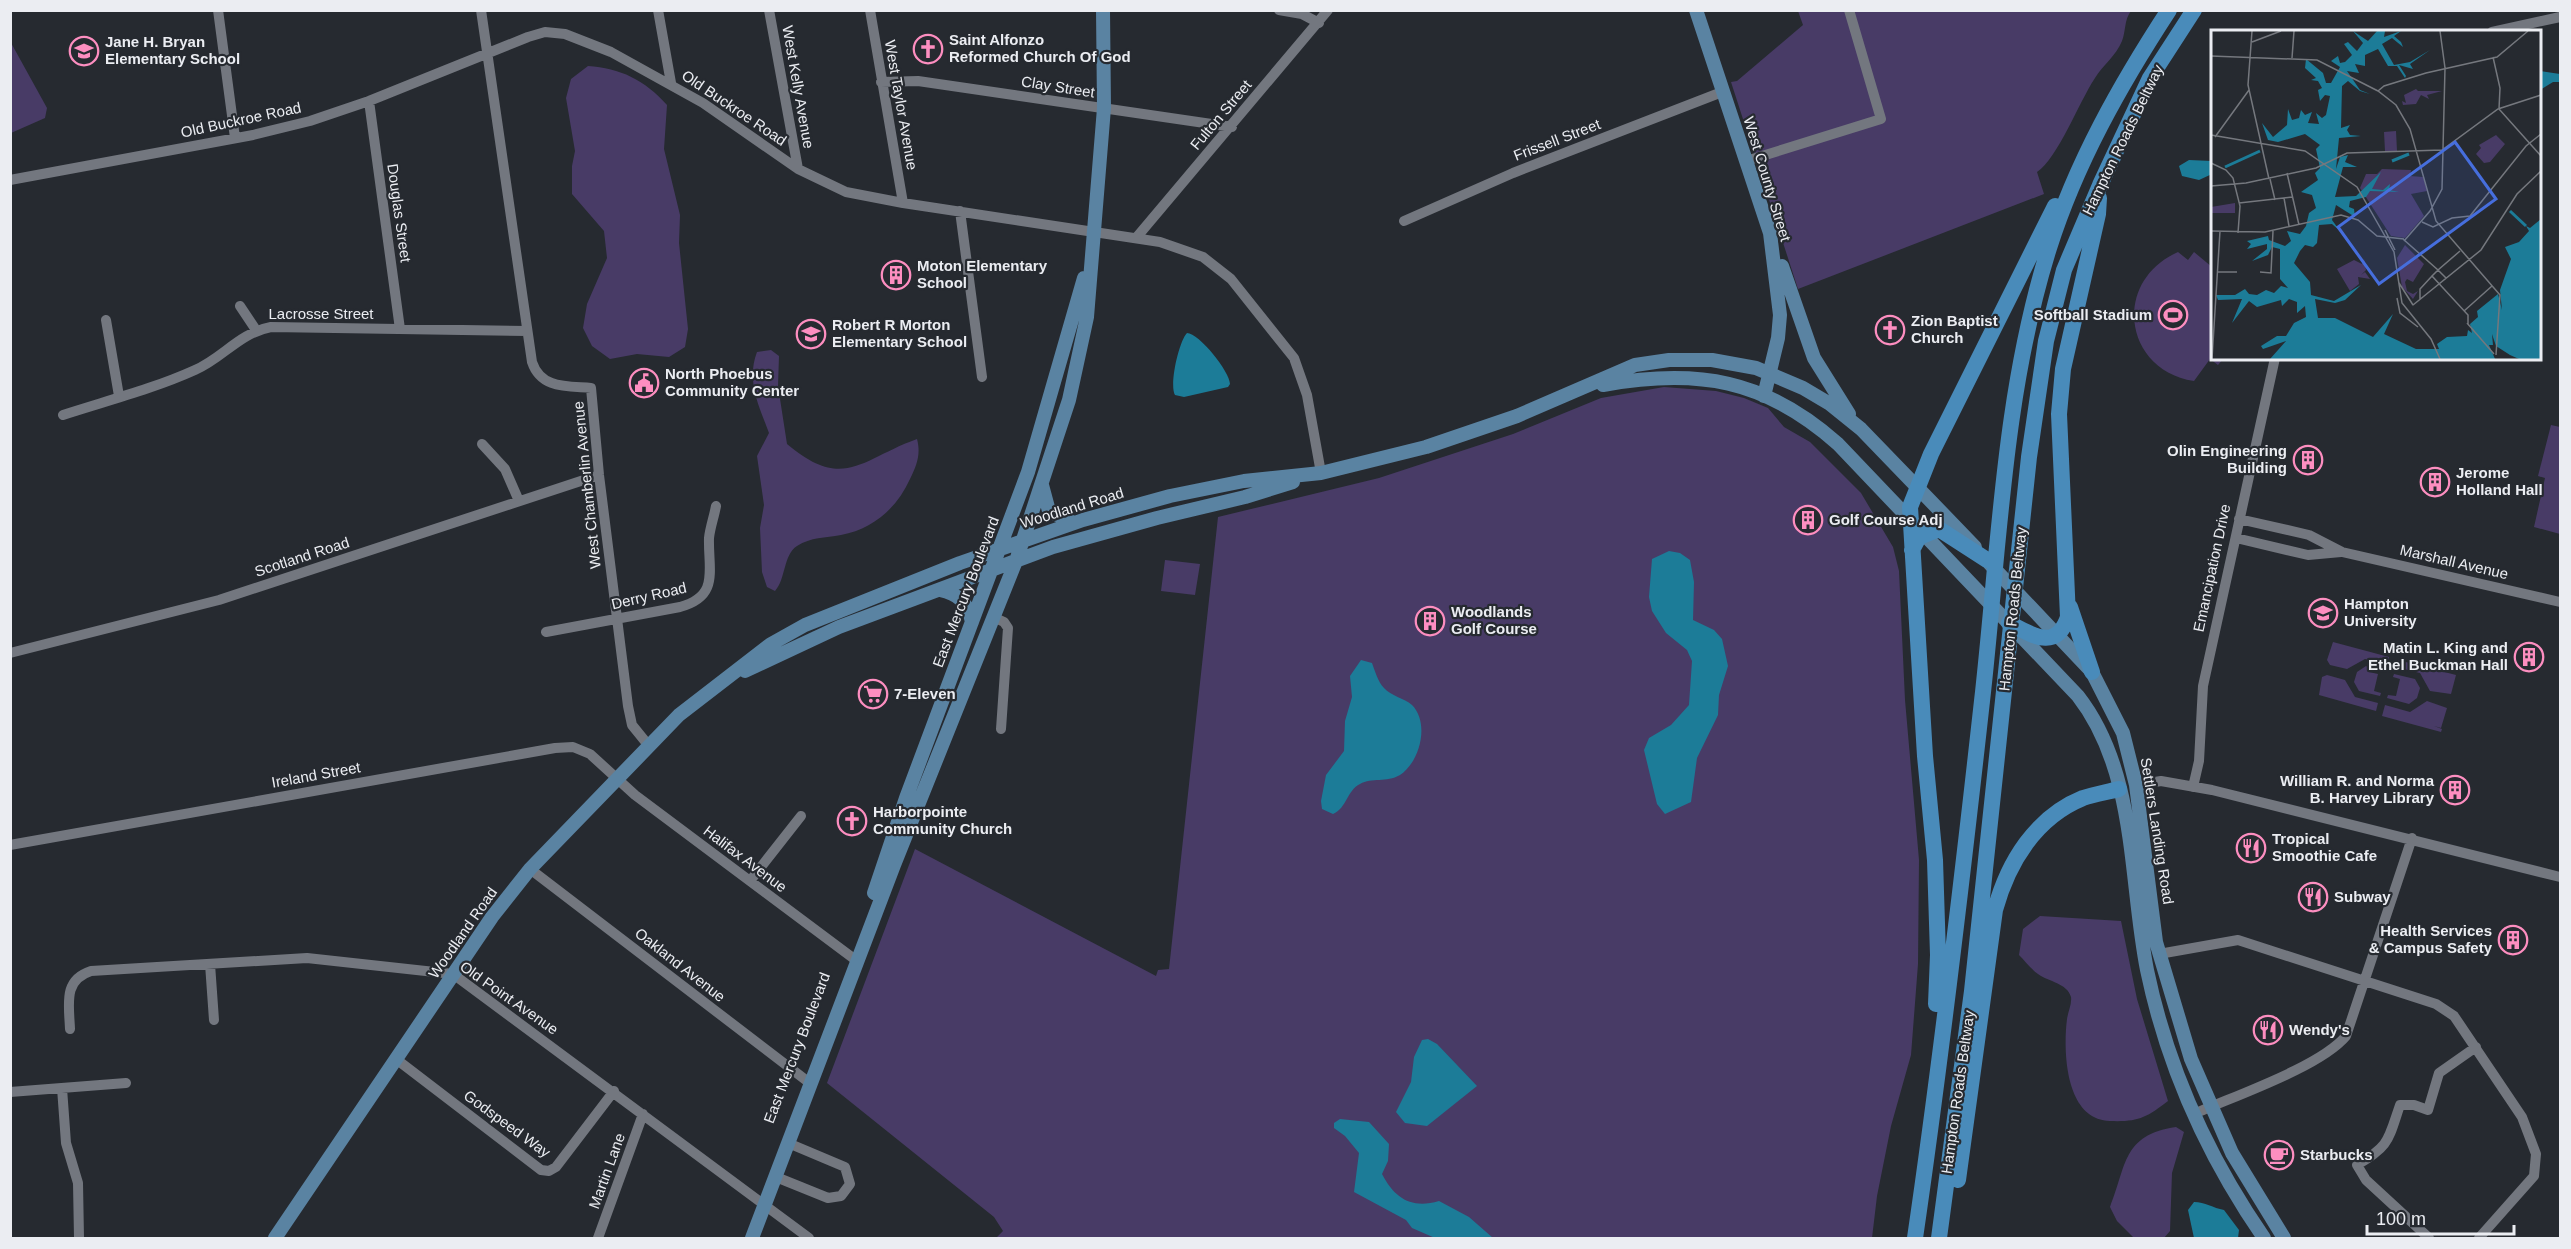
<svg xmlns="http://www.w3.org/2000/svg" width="2571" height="1249" font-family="Helvetica,sans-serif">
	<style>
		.green { fill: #483b66 }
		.water { fill: #1c7c98 }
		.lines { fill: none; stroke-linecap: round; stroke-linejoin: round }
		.minor { stroke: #73777f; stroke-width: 10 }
		.major { stroke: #5a83a2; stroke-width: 14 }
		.highway { stroke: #498bba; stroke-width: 16 }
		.labels { text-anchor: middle; stroke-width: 4.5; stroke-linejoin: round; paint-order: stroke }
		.poi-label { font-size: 15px; font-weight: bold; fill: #ebedf2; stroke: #262a30; text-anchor: start }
		.street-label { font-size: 15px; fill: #ebedf2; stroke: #262a30 }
		.inset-river { fill: none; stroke: #1c7c98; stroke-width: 3 }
		.inset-road { fill: none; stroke: #75787e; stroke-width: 1.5 }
		.view { fill: #466edd; fill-opacity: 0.15; stroke: #466edd; stroke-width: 3 }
		.inset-edge { fill: none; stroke: #ebedf2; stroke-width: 3 }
	</style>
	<rect width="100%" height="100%" fill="#262a30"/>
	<path class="green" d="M1798 11H2131C2124 20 2126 31 2122 41 2116 56 2103 65 2095 78 2079 102 2058 158 2037 172L2044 194 1798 289 1731 82 1737 81 1803 25Z
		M10 41 47 108 45 118 11 133Z
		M588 66C620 68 645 80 667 105L664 149 680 215 679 243 688 329 685 347 669 357 637 354 610 359 592 346 583 328 587 304 607 258 604 231 572 194V166L575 151 566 98 571 79Z
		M2178 252 2188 260 2194 252 2212 267V358L2223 359 2218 365 2210 359 2194 381C2123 370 2112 281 2178 252Z
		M771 350 779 356 778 386 787 444C844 492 861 459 917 439 921 454 917 465 910 479 897 508 873 529 841 535 825 538 811 537 797 546 783 555 786 579 775 591L767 587 762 572 760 528 764 505 757 456 769 433C759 406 746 381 757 352Z
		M1664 387 1716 391 1744 398 1768 408 1784 427 1810 442 1861 493 1893 547 1899 571 1905 700 1919 860 1918 964 1911 1055 1891 1126 1877 1196 1872 1238H996L1003 1231 994 1217 827 1083 915 849 1156 976 1158 970 1169 969 1218 517 1379 478 1513 434 1601 398Z
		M2551 425 2560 427V534L2534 527 2545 478 2538 476Z
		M1165 560 1200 564 1195 595 1161 591Z
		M2333 642 2389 657 2387 664 2365 659 2347 669 2330 665 2327 660Z
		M2398 660 2456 675 2451 694 2430 691 2420 673 2396 667Z
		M2366 666 2370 668 2369 672 2378 674 2374 691 2381 693 2380 696 2359 691 2354 682 2357 672Z
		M2394 674 2415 679 2420 688 2417 698 2409 704 2387 698 2388 695 2396 696 2400 679 2393 677Z
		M2327 675 2345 680 2355 697 2378 703 2376 711 2319 695 2322 677Z
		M2427 701 2447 708 2441 728 2434 726 2442 729 2441 732 2382 716 2385 705 2410 712Z
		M2040 916 2121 921 2137 999 2168 1101C2146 1118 2138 1122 2110 1121 2065 1120 2063 1051 2067 1019 2068 1012 2072 1004 2071 997 2067 983 2049 982 2038 974 2031 969 2025 961 2019 955L2023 929Z
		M2176 1127 2184 1132 2172 1173 2170 1231 2164 1238H2134L2117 1221 2110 1207C2127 1165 2122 1135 2176 1127Z"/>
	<path class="water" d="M2540 71 2560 74V82H2553L2540 90Z
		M2189 160 2212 161V174L2199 180 2182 176 2179 166Z
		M1187 333C1199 333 1230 372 1230 384L1228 387 1184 397 1175 395C1169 385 1179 341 1187 333Z
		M1669 551 1680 553 1690 560 1694 582 1693 620 1714 630 1722 639 1728 666 1719 695 1718 715 1697 758 1691 802 1665 814 1657 804 1644 750 1649 738 1671 725 1689 705 1692 661 1687 650 1666 633 1652 611 1649 597 1652 559Z
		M1361 660 1372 663C1375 671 1378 682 1384 688 1391 696 1404 698 1412 705 1430 723 1420 762 1400 775 1386 783 1372 777 1360 784 1347 790 1347 808 1333 814L1322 809 1321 801 1326 775 1344 751 1345 721 1352 697 1350 676Z
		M1428 1039 1437 1044 1477 1086 1427 1126 1405 1123 1396 1112 1411 1082 1414 1057 1422 1040Z
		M1340 1119 1369 1122 1389 1144 1388 1161 1382 1174C1395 1199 1412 1209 1439 1201L1469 1217 1493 1238H1435L1412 1228 1406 1220 1354 1192 1359 1153 1345 1136 1334 1128V1123Z
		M2194 1202C2205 1202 2213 1208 2224 1210L2239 1230 2238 1238H2194L2188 1210Z"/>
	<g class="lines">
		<path class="minor" d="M218 10 235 138
			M481 10 532 362C541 389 567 386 591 388L599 475 628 706 632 725 649 746
			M658 10 671 83
			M769 10 798 169
			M870 10 903 203
			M1279 10 1302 14 1319 23
			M2492 32 2560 17
			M881 82 918 81 1232 127
			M369 101 400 329
			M1746 161 1881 119 1849 10
			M10 180 253 135 310 121 369 101 528 37 545 32 565 34 611 52 703 103 798 169 846 192 903 203 1160 242 1203 257 1231 279 1294 358 1307 395 1321 473
			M960 211 982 377
			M1404 221 1513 173 1722 92
			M1136 238 1328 10
			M240 306 256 330
			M106 320 119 396
			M63 415C106 401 153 389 195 370 223 358 239 333 271 327L527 331
			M482 444 505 469 519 501
			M2239 519 2309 535 2342 552 2560 602
			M2236 538 2308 555 2341 552
			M993 617 1004 622 1008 628 1001 729
			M546 632 680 607C720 596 708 570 709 538 710 528 714 517 716 506
			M10 653 219 600 599 475
			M2136 785 2161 781 2212 790 2560 877
			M2193 787 2199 761 2203 686 2275 358
			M10 845 555 748 573 747 590 754 635 795 857 961
			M530 869 811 1084
			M750 881 801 816
			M2159 954 2238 940 2436 1004 2454 1016 2522 1117 2536 1154 2534 1176 2479 1238
			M210 964 214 1020
			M70 1029C69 1004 63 980 91 971L307 958 453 974 809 1238
			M396 1059 541 1170 549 1171 556 1167 614 1091
			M62 1088 66 1143 78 1183 79 1238
			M10 1092 126 1083
			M2194 1114C2234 1096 2320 1067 2346 1036L2412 838
			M776 1177 828 1198 841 1196 850 1184 845 1167 788 1143
			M598 1238 643 1114
			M2429 1238 2366 1180 2357 1165C2390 1146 2388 1140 2400 1105H2414L2428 1110 2439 1073 2476 1047"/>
		<path class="major" d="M1696 10 1770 233 1780 315 1778 338 1764 396
			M1782 266 1814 358 1849 414
			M1603 385C1697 368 1765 379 1838 444L2078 696C2137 772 2129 879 2147 970 2167 1066 2208 1157 2264 1238
			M1042 485 1049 511 1074 523
			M1990 564 2092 672 2123 733 2136 785 2156 942 2191 1059 2232 1153 2284 1238
			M940 590C959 594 968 603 972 622
			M745 671 839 627 1053 547 1157 518 1245 497 1293 482
			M874 893 906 798 1028 472 1084 278
			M275 1238 492 917 530 869 679 715 771 644 805 625 960 563 1083 520 1170 496 1244 481 1321 473 1426 447 1517 416 1635 365 1669 360H1712L1756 368 1803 388 1830 404 1861 429 1975 547
			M752 1238 894 865 1016 561 1069 400 1087 317 1104 108 1103 10"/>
		<path class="highway" d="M1912 550 1919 537 1939 529 1987 560
			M2070 607 2092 672
			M2009 623C2032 635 2056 652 2068 617L2059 414 2063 369 2098 214 2099 198
			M1936 1004 1938 955 1935 860 1925 756 1910 507 1931 454 2055 206
			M1958 1180 1995 910C2008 862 2036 817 2083 798 2095 794 2108 792 2119 789
			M1915 1238C1941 1060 1962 881 1982 701 1999 551 2003 394 2049 248 2076 163 2120 85 2169 10
			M1939 1238 1972 991 2029 457 2046 341 2064 270 2100 185 2150 78 2194 10"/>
	</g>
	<defs>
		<g id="church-ring" transform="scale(1.5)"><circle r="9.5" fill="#262a30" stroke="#fd8ec0" stroke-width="1.5"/><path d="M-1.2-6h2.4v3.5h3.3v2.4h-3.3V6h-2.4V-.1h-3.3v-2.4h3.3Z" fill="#fd8ec0"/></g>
		<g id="school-ring" transform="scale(1.5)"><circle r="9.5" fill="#262a30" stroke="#fd8ec0" stroke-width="1.5"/><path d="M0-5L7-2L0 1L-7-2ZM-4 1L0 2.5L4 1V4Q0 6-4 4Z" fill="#fd8ec0"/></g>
		<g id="building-ring" transform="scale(1.5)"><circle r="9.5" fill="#262a30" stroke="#fd8ec0" stroke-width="1.5"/><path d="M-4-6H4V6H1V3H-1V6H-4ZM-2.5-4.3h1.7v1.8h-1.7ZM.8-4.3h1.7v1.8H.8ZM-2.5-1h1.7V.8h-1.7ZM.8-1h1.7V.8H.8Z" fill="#fd8ec0"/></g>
		<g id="stadium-ring" transform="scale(1.5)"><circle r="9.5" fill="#262a30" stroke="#fd8ec0" stroke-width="1.5"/><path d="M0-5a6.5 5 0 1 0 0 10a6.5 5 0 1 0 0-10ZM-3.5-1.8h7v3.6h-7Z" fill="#fd8ec0"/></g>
		<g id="civic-ring" transform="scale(1.5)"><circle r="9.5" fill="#262a30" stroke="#fd8ec0" stroke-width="1.5"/><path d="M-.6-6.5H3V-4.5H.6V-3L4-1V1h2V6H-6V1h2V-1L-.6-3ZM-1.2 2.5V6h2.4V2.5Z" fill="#fd8ec0"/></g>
		<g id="university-ring" transform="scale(1.5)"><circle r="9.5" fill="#262a30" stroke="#fd8ec0" stroke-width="1.5"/><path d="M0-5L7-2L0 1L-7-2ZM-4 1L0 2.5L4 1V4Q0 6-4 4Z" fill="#fd8ec0"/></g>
		<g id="supermarket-ring" transform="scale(1.5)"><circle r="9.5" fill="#262a30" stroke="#fd8ec0" stroke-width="1.5"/><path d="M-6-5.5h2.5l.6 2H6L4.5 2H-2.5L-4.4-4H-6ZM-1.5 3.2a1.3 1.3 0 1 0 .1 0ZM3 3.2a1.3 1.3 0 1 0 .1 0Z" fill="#fd8ec0"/></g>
		<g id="restaurant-ring" transform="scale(1.5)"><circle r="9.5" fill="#262a30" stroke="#fd8ec0" stroke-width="1.5"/><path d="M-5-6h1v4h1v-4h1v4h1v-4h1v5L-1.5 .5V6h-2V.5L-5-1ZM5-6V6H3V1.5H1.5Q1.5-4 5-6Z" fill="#fd8ec0"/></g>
		<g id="cafe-ring" transform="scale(1.5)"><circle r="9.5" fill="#262a30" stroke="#fd8ec0" stroke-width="1.5"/><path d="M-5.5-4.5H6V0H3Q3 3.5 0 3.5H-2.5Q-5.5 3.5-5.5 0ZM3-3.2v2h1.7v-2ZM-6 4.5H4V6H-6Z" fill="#fd8ec0"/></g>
	</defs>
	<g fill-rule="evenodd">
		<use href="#church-ring" x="928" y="49"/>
		<use href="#school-ring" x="84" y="51"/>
		<use href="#building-ring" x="896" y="275"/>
		<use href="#stadium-ring" x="2173" y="315"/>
		<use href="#church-ring" x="1890" y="330"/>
		<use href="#school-ring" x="811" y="334"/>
		<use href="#civic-ring" x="644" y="383"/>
		<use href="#building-ring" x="2308" y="460"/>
		<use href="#building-ring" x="2435" y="482"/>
		<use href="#building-ring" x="1808" y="520"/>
		<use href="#university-ring" x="2323" y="613"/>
		<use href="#building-ring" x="1430" y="621"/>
		<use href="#building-ring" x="2529" y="657"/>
		<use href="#supermarket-ring" x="873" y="694"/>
		<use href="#building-ring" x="2455" y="790"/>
		<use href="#church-ring" x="852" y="821"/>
		<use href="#restaurant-ring" x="2251" y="848"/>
		<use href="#restaurant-ring" x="2313" y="897"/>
		<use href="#building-ring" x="2513" y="940"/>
		<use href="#restaurant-ring" x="2268" y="1030"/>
		<use href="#cafe-ring" x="2279" y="1155"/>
	</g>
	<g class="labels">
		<g class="poi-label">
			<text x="949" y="45">Saint Alfonzo<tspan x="949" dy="17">Reformed Church Of God</tspan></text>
			<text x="105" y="47">Jane H. Bryan<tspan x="105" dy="17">Elementary School</tspan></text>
			<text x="917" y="271">Moton Elementary<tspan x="917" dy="17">School</tspan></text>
			<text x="2152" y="320" text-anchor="end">Softball Stadium</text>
			<text x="1911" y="326">Zion Baptist<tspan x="1911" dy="17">Church</tspan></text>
			<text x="832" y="330">Robert R Morton<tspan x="832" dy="17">Elementary School</tspan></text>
			<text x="665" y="379">North Phoebus<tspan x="665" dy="17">Community Center</tspan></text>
			<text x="2287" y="456" text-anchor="end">Olin Engineering<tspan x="2287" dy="17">Building</tspan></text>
			<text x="2456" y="478">Jerome<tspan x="2456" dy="17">Holland Hall</tspan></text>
			<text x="1829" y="525">Golf Course Adj</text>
			<text x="2344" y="609">Hampton<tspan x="2344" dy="17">University</tspan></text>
			<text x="1451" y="617">Woodlands<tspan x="1451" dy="17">Golf Course</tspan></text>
			<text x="2508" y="653" text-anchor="end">Matin L. King and<tspan x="2508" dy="17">Ethel Buckman Hall</tspan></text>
			<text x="894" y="699">7-Eleven</text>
			<text x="2434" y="786" text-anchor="end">William R. and Norma<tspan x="2434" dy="17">B. Harvey Library</tspan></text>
			<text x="873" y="817">Harborpointe<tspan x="873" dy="17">Community Church</tspan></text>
			<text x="2272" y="844">Tropical<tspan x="2272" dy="17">Smoothie Cafe</tspan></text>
			<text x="2334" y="902">Subway</text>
			<text x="2492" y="936" text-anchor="end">Health Services<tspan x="2492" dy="17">&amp; Campus Safety</tspan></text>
			<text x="2289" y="1035">Wendy's</text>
			<text x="2300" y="1160">Starbucks</text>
		</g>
		<g class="street-label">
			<text transform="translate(798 87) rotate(80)" y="5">West Kelly Avenue</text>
			<text transform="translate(1058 87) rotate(9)" y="5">Clay Street</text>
			<text transform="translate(901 105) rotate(80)" y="5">West Taylor Avenue</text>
			<text transform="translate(734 108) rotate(34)" y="5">Old Buckroe Road</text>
			<text transform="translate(1221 115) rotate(-50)" y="5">Fulton Street</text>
			<text transform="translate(241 120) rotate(-12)" y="5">Old Buckroe Road</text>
			<text transform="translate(1557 140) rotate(-21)" y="5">Frissell Street</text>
			<text transform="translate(2123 140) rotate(-64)" y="5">Hampton Roads Beltway</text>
			<text transform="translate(1767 179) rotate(73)" y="5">West County Street</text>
			<text transform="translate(399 213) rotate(82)" y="5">Douglas Street</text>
			<text x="321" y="319">Lacrosse Street</text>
			<text transform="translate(587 485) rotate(-96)" y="5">West Chamberlin Avenue</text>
			<text transform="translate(1072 508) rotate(-17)" y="5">Woodland Road</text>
			<text transform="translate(302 557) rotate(-18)" y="5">Scotland Road</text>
			<text transform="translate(2454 562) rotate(13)" y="5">Marshall Avenue</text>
			<text transform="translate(2212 568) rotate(-78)" y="5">Emancipation Drive</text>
			<text transform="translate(966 592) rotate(-69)" y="5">East Mercury Boulevard</text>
			<text transform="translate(649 596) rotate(-13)" y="5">Derry Road</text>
			<text transform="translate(2013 609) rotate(-84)" y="5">Hampton Roads Beltway</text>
			<text transform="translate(316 775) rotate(-10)" y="5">Ireland Street</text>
			<text transform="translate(2157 831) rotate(81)" y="5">Settlers Landing Road</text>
			<text transform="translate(745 859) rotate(37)" y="5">Halifax Avenue</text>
			<text transform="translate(463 933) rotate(-55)" y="5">Woodland Road</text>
			<text transform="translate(680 965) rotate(38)" y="5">Oakland Avenue</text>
			<text transform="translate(509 998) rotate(35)" y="5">Old Point Avenue</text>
			<text transform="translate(797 1048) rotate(-69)" y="5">East Mercury Boulevard</text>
			<text transform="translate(1958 1092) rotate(-82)" y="5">Hampton Roads Beltway</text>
			<text transform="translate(507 1124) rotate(36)" y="5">Godspeed Way</text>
			<text transform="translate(607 1171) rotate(-70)" y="5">Martin Lane</text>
		</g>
	</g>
	<g transform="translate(2211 30)">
		<rect width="330" height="330" fill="#262a30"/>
		<path d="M205 59 207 61H231L216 65 218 69 210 65 205 74 192 75 191 71 195 73 193 65ZM185 101 186 121H174L173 102ZM285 105 294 114 279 132 273 133 265 124 270 118 268 115ZM171 139 200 140 199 146 212 147 216 161 200 164 213 186 194 208 180 206 149 158 155 144H166ZM24 173V183H0V177ZM194 215 213 234 202 252 196 249 194 252 196 261 202 264 207 261 202 269 191 257 186 228ZM153 229 155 240 150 245 154 242 159 249 147 247 148 254 139 261 126 239 143 230 151 234Z" fill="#483b66"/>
		<path d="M142 1 157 11 166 1H174L173 7 190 1 183 6 190 12 192 17 181 8 171 14 183 35 199 32 219 20 199 34 202 39 188 35 195 46 194 48 186 36H177L167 19 154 25V36L144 34 148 43 136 41 149 60 159 64 149 61 137 51 131 56 130 98 139 95 136 100 139 105 150 106 128 108 125 139 129 127 137 125 134 132 146 137H132L124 167 145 166 170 142 161 159 172 160 179 154 178 160 188 162 159 161 155 167 139 171 138 177 143 179 144 187 125 175 121 190 129 201 121 194 108 195 106 213 102 217 94 215 89 221 83 233 99 252 100 265 123 271 150 255 134 270 124 273 104 269 107 288H124L162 307 182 284 173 304 205 319H228L226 314 236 307 256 306 257 300 261 303 259 294 267 287 266 281 287 264 291 280 289 260 300 229 294 217 308 212 318 201 315 196 319 198 330 189V329H308L299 325 285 316 281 304 282 315H278L284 329H59L75 311 52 319 50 316 66 306H75L83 293 95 287 94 276 86 283V272L78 269 71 276 70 270 46 277 38 271 21 293 31 269 7 270 5 265H24L34 259 38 264 46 265 55 260 63 263 70 256 77 258 69 249V219L61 217 57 225 41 231 56 219V214L36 219 40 214 36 211 57 206 58 210 74 216 80 211 76 201 89 204 95 196 98 183 105 178 101 165 90 162 107 150 104 143 109 138 105 119 109 115 94 104 67 112 57 110 51 93 62 107 76 95 77 79 81 90 88 88 90 80 94 85 101 82 97 93 108 94 105 83 111 88 115 85 119 66 114 65 109 71 107 60 111 58 107 51 100 50 105 48 94 38 95 29 112 43 115 53H120L129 37 120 31 127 26 129 33 134 32 141 25 133 14 137 12 146 21 152 13Z" fill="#1c7c98"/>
		<path class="inset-river" d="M181 131 198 124M14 137 49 121M299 181 315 196"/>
		<path class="inset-road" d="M41 1 37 55 58 149M41 12 70 1M0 26 106 30 167 61 185 75 199 99 225 191 289 265 285 325M282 27 289 58 288 79 330 126M81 28 83 1M167 61 173 56 215 43 286 27 317 1M0 105 94 121 146 157 183 222 191 273 220 309 229 329M4 107 38 60M0 133 15 140 22 148 29 176 27 203M76 143 88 195M59 149 64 170M0 156 35 153 105 138 136 123 231 120 287 79 330 65M73 168 78 196M28 173 81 167M211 192 222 197 241 188 259 186 315 116 330 104M174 200 184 220M0 201 54 202 130 185 147 190 166 206 193 209M192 209 227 240 221 246 257 285V294M193 211 219 181 231 159 234 38 229 1M7 242H26M49 242 60 243 62 201M235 248 227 240 249 221M188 253 202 275M186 268 189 283 207 297M209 269V259L221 246M202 275 270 220 306 164 330 141M253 281 281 256M256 293 283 324M1 329 9 201"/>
		<path class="view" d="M244 112 285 169 168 254 127 197Z"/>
		<rect width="330" height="330" class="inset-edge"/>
	</g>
	<rect width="2571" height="1249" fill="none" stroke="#ebedf2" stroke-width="24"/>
	<path d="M2367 1225v9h147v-9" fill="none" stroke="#ebedf2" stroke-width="3"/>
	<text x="2376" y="1225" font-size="18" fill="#ebedf2" stroke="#262a30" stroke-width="4.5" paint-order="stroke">100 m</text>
</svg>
